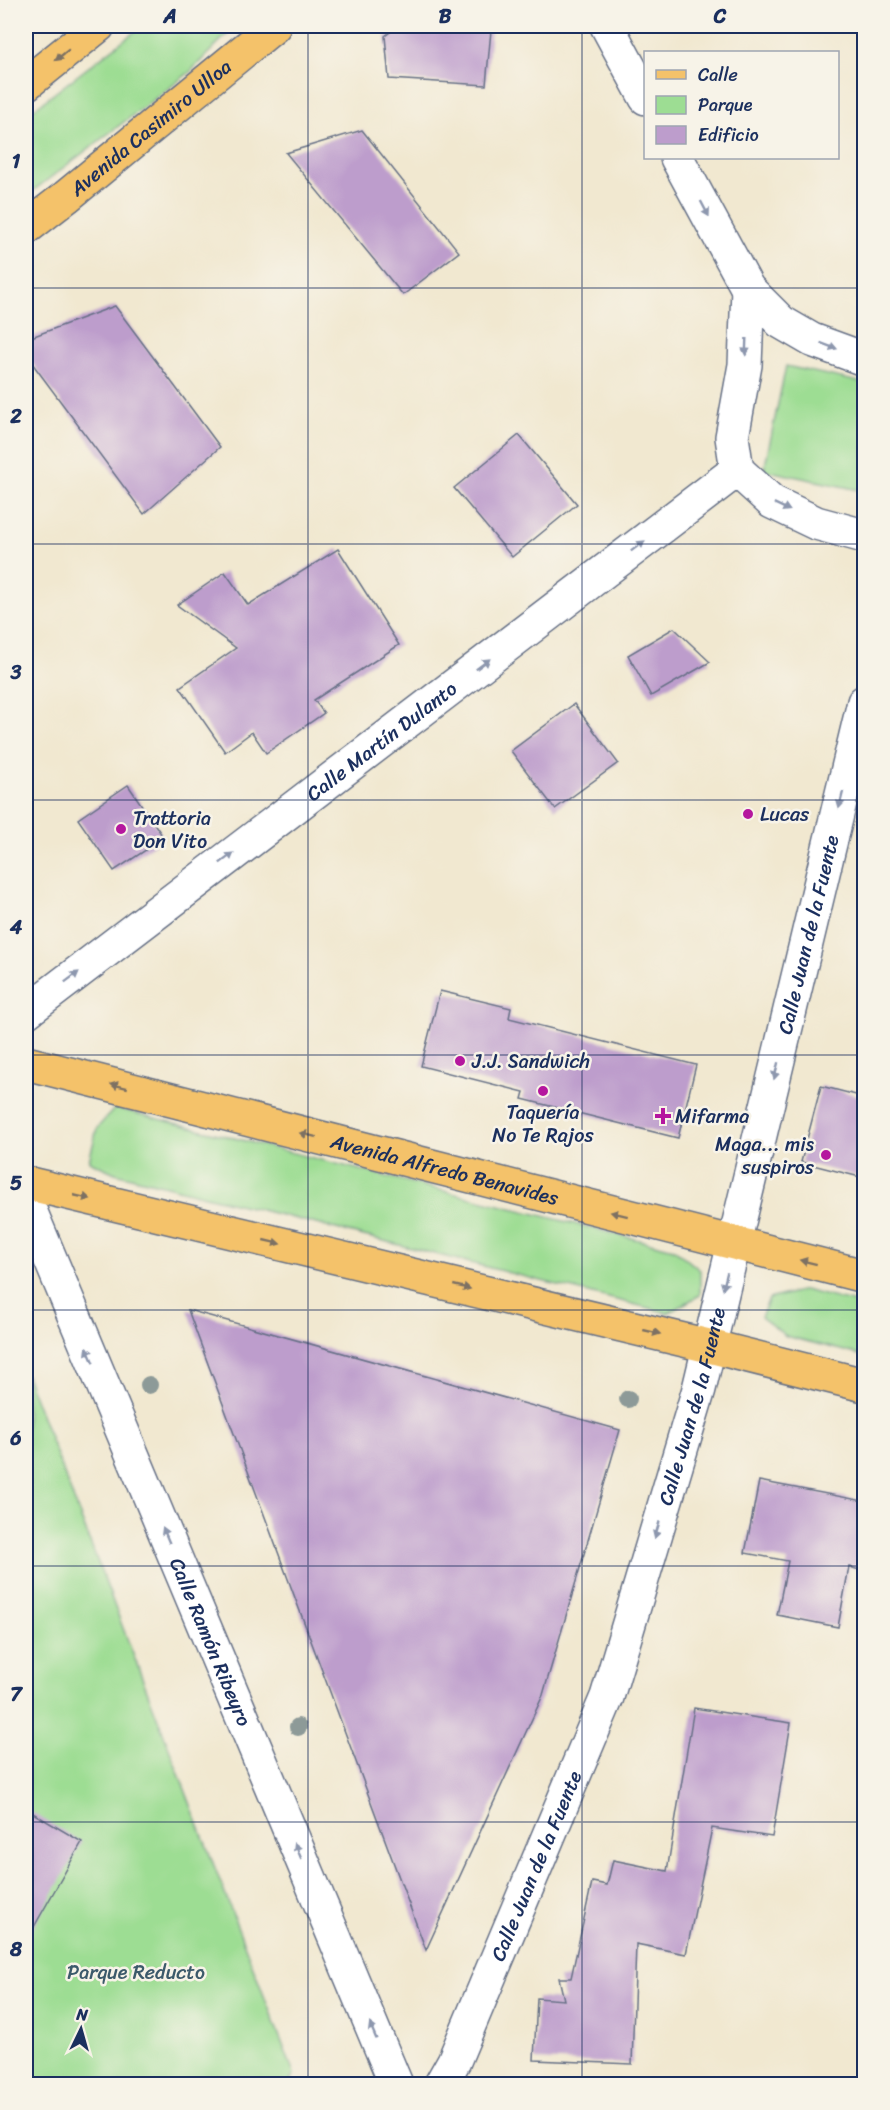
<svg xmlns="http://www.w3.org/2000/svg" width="890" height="2110" font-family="Sriracha,sans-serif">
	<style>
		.green { fill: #9ddd93; stroke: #5c8678; stroke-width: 1.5 }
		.building { fill: #bd9dcc }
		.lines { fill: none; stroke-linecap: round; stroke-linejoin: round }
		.minor-casing { stroke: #667086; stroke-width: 36 }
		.major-casing { stroke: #667086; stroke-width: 36 }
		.minor { stroke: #fff; stroke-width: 33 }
		.major { stroke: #f4c26a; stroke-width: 33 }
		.tree { fill: #8d9a98 }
		.oneway { fill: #7d7163 }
		.oneway2 { fill: #8d97ae }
		.grid { fill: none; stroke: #1b2f5e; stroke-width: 1.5; stroke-opacity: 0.55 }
		.poi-dot { fill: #b5179e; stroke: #f7f3e8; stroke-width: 2 }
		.labels { text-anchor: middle; stroke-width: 5; stroke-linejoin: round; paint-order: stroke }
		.street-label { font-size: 20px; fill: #1b2f5e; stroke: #f7f3e8 }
		.poi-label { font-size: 20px; fill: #1b2f5e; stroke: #f7f3e8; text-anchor: start }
		.park-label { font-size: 20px; fill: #3c5a6b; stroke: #f7f3e8 }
		.neatline { fill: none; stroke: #1b2f5e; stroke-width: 2 }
		.grid-label { font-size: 20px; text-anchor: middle; font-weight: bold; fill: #1b2f5e }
	</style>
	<rect width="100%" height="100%" fill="#f7f3e8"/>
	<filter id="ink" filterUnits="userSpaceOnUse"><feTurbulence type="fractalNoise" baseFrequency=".0167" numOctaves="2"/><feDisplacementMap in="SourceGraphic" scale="12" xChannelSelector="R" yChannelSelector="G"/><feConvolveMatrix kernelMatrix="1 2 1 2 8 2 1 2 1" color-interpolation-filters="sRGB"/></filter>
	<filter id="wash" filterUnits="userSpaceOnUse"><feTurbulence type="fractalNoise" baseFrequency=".008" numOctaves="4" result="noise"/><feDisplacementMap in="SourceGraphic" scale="24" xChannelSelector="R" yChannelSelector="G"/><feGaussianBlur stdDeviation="1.35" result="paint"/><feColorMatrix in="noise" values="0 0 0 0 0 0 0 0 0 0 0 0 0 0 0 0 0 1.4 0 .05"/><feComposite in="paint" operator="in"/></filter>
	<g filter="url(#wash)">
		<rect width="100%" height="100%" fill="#f1e8d0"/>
		<path class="green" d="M142 26H235L190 72 26 196V115Z
			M786 366 864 383V491L764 470Z
			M115 1108 674 1249 700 1270V1295L668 1313 115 1173 89 1161 97 1128Z
			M804 1290 864 1305V1356L786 1336 761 1317 769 1299Z
			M26 1375 294 2074 288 2084H26Z"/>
		<g id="blocks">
			<path class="building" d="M398 26H468L491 30 486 85 389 79 385 36Z
				M362 130 459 252 403 295 286 153Z
				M115 306 220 447 144 514 26 355V339Z
				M519 435 577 504 512 557 454 488Z
				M338 549 399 645 314 700 324 713 266 753 252 732 225 752 180 687 236 648 177 605 225 572 248 605Z
				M674 628 710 662 651 696 628 655Z
				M574 704 618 763 555 809 511 751Z
				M128 785 164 838 114 871 78 819Z
				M440 991 511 1008 509 1018 696 1065 678 1138 522 1099 524 1092 421 1066Z
				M821 1086 864 1097V1178L801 1162Z
				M188 1310 620 1430 543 1695 426 1950Z
				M759 1481 864 1501V1571L849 1567 838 1627 777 1615 788 1561 745 1553Z
				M694 1708 791 1723 772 1837 712 1828 686 1954 636 1944 632 2064 534 2060 537 1998 564 2000 559 1978H571L592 1882 607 1885 613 1860 667 1871Z
				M26 1809 82 1842 26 1941Z"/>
		</g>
	</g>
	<g filter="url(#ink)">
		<use href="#blocks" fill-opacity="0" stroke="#667086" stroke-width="1.5"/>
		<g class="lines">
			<g class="minor-casing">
				<g id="minor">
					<path d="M607 26 646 98"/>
					<path d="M677 158 748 289 781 322 812 340 864 359"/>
					<path d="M748 289 745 365 732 437 737 470 772 502 816 523 864 536"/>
					<path id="s1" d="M26 1012 737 470"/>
					<path id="s2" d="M26 1201 396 2084"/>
					<path id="s3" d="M441 2084 454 2061 607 1697 699 1389 864 702"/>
				</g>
			</g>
			<g class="major-casing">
				<g id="major">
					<path d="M26 84 98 26"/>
					<path id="s4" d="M26 228 66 197 274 26"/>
					<path id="s5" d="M26 1063 864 1276"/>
					<path d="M26 1183 709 1346 864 1385"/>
				</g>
			</g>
			<use href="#minor" class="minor"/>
			<use href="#major" class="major"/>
		</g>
		<g class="tree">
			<circle cx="149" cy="1385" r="9"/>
			<circle cx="628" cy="1399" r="9"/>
			<circle cx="298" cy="1727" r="9"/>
		</g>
		<defs><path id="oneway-solid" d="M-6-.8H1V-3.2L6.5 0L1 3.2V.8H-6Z" transform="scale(1.5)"/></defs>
		<g class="oneway">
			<use href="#oneway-solid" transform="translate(62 55) rotate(141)"/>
			<use href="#oneway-solid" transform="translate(119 1086) rotate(-166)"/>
			<use href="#oneway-solid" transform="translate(308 1135) rotate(-166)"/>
			<use href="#oneway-solid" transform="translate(82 1197) rotate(13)"/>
			<use href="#oneway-solid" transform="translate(619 1214) rotate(-166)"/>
			<use href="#oneway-solid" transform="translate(272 1242) rotate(13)"/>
			<use href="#oneway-solid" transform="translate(808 1262) rotate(-166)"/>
			<use href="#oneway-solid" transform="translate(462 1287) rotate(13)"/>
			<use href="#oneway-solid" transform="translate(652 1332) rotate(13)"/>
		</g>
		<g class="oneway2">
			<use href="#oneway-solid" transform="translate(705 209) rotate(62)"/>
			<use href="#oneway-solid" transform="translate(829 346) rotate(20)"/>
			<use href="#oneway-solid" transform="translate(746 347) rotate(92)"/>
			<use href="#oneway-solid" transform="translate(782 507) rotate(25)"/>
			<use href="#oneway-solid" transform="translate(638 546) rotate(-37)"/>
			<use href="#oneway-solid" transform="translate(483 664) rotate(-37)"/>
			<use href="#oneway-solid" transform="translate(841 800) rotate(104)"/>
			<use href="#oneway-solid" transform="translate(227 858) rotate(-37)"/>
			<use href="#oneway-solid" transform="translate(72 977) rotate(-37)"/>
			<use href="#oneway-solid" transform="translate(776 1071) rotate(104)"/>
			<use href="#oneway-solid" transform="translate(725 1281) rotate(104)"/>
			<use href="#oneway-solid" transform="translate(90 1355) rotate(-113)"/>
			<use href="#oneway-solid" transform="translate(657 1530) rotate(107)"/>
			<use href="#oneway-solid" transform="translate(166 1535) rotate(-113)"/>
			<use href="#oneway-solid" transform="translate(298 1851) rotate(-113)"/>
			<use href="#oneway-solid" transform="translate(373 2031) rotate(-113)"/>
		</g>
	</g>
	<path class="grid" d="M308 26V2084M582 26V2084M26 288H864M26 544H864M26 800H864M26 1055H864M26 1310H864M26 1566H864M26 1822H864"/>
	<g class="poi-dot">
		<circle cx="748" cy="814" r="6"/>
		<circle cx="121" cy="829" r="6"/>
		<circle cx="460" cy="1061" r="6"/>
		<circle cx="543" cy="1091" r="6"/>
		<path d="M660 1107h6v6h6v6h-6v6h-6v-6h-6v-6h6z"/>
		<circle cx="826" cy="1155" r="6"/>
	</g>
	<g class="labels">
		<g class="street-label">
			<text dy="7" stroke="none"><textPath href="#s4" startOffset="160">Avenida Casimiro Ulloa</textPath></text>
			<text dy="7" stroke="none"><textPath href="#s1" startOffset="447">Calle Martín Dulanto</textPath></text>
			<text dy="7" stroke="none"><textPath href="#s3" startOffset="1210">Calle Juan de la Fuente</textPath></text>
			<text dy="7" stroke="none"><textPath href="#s5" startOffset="432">Avenida Alfredo Benavides</textPath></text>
			<text dy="7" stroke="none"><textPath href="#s3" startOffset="724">Calle Juan de la Fuente</textPath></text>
			<text dy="7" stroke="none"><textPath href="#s2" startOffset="478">Calle Ramón Ribeyro</textPath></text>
			<text dy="7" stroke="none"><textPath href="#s3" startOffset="238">Calle Juan de la Fuente</textPath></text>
		</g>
		<g class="poi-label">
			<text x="760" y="821">Lucas</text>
			<text x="133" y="825">Trattoria<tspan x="133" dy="23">Don Vito</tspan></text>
			<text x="472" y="1068">J.J. Sandwich</text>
			<text x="543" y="1119" text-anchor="middle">Taquería<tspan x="543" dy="23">No Te Rajos</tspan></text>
			<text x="675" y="1123">Mifarma</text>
			<text x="814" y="1151" text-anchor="end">Maga... mis<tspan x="814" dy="23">suspiros</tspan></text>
		</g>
		<g class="park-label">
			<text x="136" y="1979">Parque Reducto</text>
		</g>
	</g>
	<rect width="890" height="2110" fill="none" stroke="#f7f3e8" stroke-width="66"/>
	<rect x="644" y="51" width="195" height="108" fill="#f7f3e8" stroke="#9fa5b1" stroke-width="1.5"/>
	<rect x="656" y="70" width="30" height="9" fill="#f4c26a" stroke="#9fa5b1" stroke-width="1.5"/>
	<text x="698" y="81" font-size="18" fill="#1b2f5e">Calle</text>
	<rect x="656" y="96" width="30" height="18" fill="#9ddd93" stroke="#9fa5b1" stroke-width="1.5"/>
	<text x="698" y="111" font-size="18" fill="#1b2f5e">Parque</text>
	<rect x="656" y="126" width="30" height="18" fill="#bd9dcc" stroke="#9fa5b1" stroke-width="1.5"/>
	<text x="698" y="141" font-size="18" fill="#1b2f5e">Edificio</text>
	<g transform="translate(81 2029) rotate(5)" stroke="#f7f3e8" stroke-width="4.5" paint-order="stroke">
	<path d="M0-4.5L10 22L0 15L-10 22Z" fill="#1b2f5e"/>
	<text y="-9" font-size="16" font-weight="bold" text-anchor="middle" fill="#1b2f5e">N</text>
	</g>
	<rect x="33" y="33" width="824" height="2044" class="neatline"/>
	<g class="grid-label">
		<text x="170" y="23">A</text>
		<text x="445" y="23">B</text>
		<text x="720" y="23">C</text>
		<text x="16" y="168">1</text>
		<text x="16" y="423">2</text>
		<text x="16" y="679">3</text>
		<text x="16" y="934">4</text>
		<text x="16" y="1190">5</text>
		<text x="16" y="1445">6</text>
		<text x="16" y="1701">7</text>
		<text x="16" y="1956">8</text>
	</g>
</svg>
